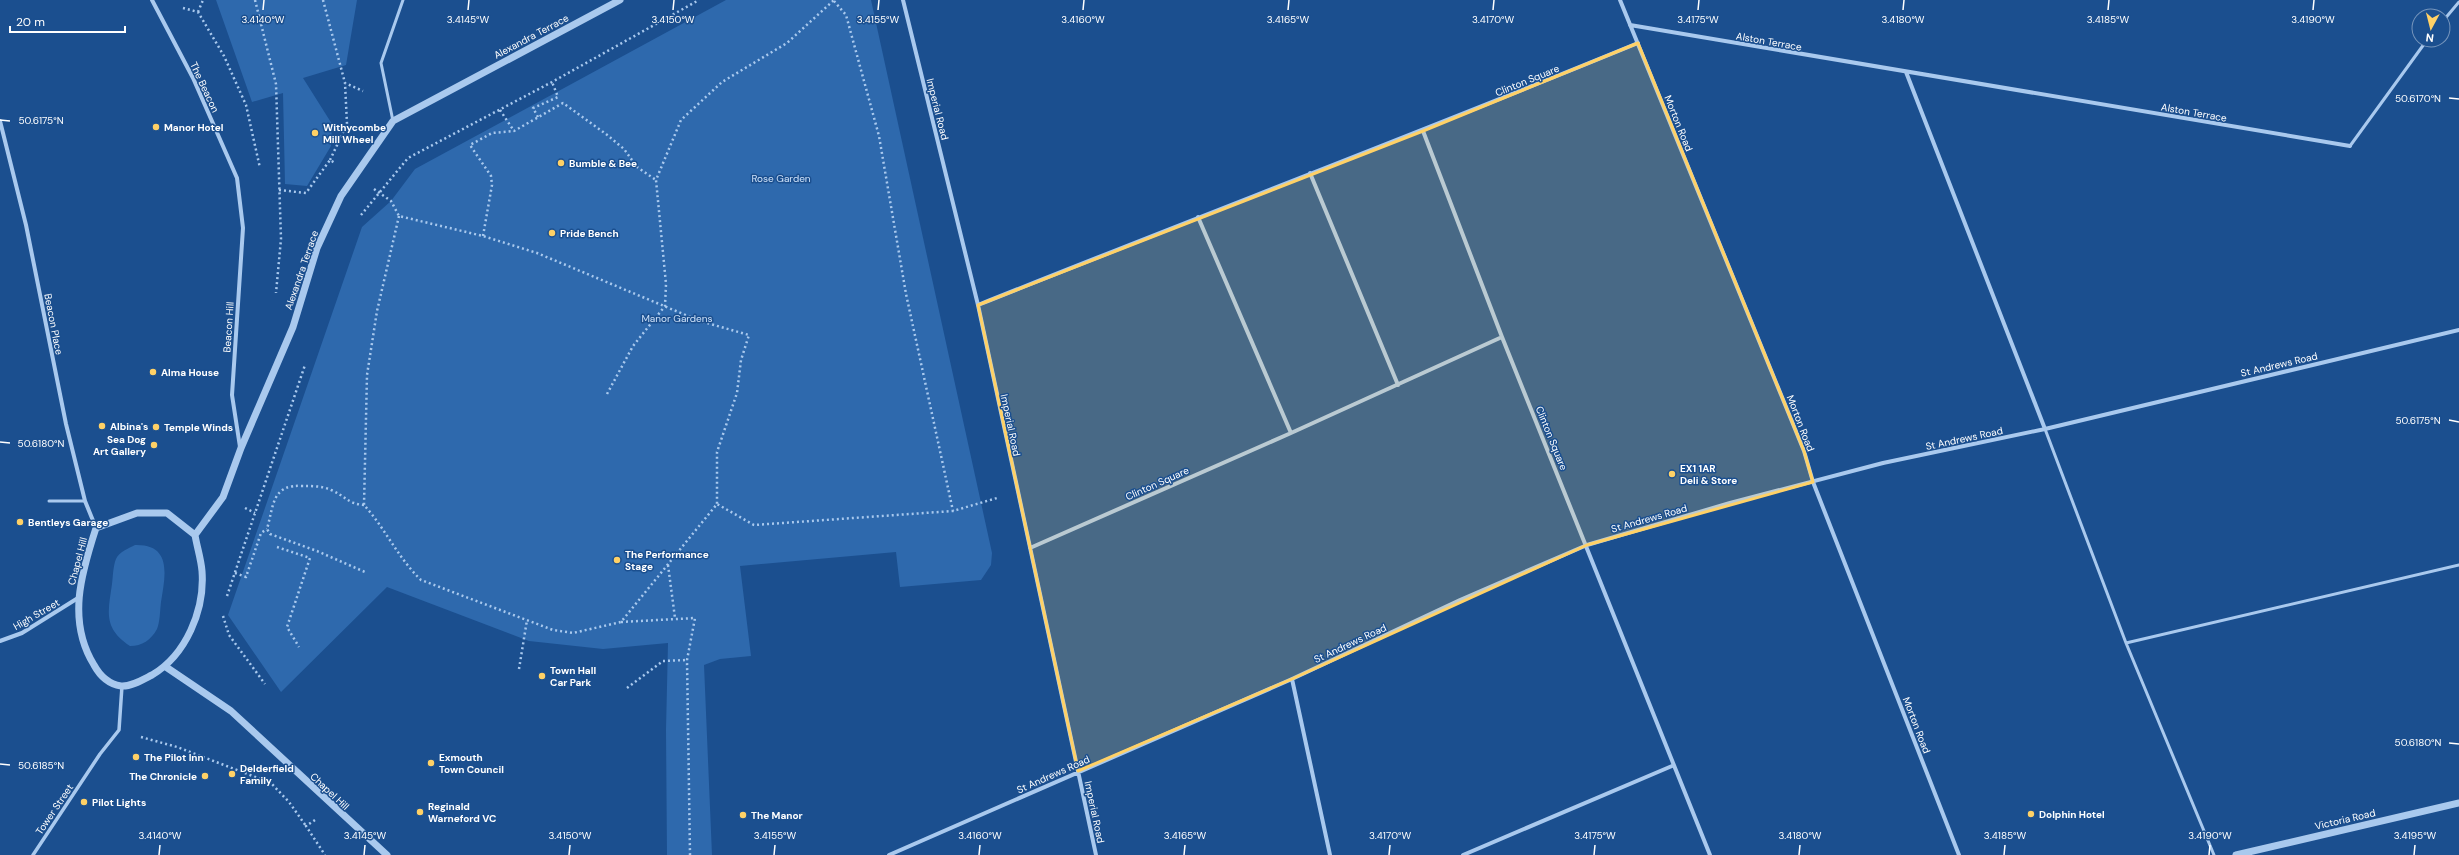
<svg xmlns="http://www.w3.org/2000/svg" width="2459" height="855" font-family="'DM Sans',sans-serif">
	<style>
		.green { fill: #2e69ad }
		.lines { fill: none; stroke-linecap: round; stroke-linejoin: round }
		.path { stroke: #a9c9ee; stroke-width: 2.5; stroke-dasharray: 2 3; stroke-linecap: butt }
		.service { stroke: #a9c9ee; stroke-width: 3 }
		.pedestrian { stroke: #a9c9ee; stroke-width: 3.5 }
		.minor { stroke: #a9c9ee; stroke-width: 4 }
		.tertiary { stroke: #a9c9ee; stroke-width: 7 }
		.marked { fill: #ffd166; fill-opacity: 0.2; stroke: #ffd166; stroke-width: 3; stroke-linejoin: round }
		.ticks { fill: none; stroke: #fff; stroke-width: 1.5 }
		.poi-dot { fill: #ffd166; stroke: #1b4f8f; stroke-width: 1.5 }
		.labels { text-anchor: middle; stroke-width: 3; stroke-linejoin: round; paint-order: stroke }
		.street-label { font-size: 10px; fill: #fff; stroke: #1b4f8f }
		.poi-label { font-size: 10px; font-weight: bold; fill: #fff; stroke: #1b4f8f; text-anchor: start }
		.park-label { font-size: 10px; fill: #cfe3fa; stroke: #1b4f8f }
		.ticks-label { font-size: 10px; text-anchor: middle; fill: #fff; stroke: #1b4f8f; stroke-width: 3; stroke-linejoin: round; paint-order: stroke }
	</style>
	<rect width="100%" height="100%" fill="#1b4f8f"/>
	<path class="green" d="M216 0H357L346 65 303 78 332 124 331 146 307 186 285 184 283 93 252 102Z
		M726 0H871L992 553 991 565 981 580 900 587 896 552 740 566 751 656 720 659 704 665 712 855H667L666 730 668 643 603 649 529 641 387 587 281 692 228 615 362 227 391 201 415 169Z
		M135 545C173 544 165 577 161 602 160 610 160 622 157 629 151 640 142 646 130 646 103 628 108 612 112 584 113 577 113 566 116 559 119 552 129 548 135 545Z"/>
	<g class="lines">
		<path class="path" d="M255 0 276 84 281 239 276 293
			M323 0 345 83 363 91
			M834 1 846 15 879 136 906 294 953 511
			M183 8 198 12 224 56 246 105 260 168
			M198 12 203 0
			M500 110 514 131
			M538 117 533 108 558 97 552 82
			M330 160 347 124 345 83
			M374 189 391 201 399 216 483 236 537 253 700 321 749 335 741 360 737 393 717 452V504
			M279 190 306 193 330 160 335 163
			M361 215 408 158 552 82 699 0
			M399 216 377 311 367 375 364 505C385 528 398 558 421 580L553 630 573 633 621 622 717 504 754 525 953 511 997 498
			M483 236 492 185 491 176 470 145 492 133 514 131 563 103 606 134 624 149 637 167 656 180
			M607 394 633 346 665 306 666 284 656 180 681 120 722 82 787 43 834 0
			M364 505C348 504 344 495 331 490 323 486 312 486 303 486 272 484 274 504 267 529L270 534 317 551 365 572
			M245 508 255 513
			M277 547 310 558 287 627 299 647
			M668 565 675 618
			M235 573 246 577 261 533 267 529
			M227 596 305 365
			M223 616 229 635 265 684
			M621 622 695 618 687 660 690 855
			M519 669 527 620
			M627 688 663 661 687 660
			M141 737 177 747 271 783 289 802 306 826
			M315 820 306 826 325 855"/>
		<path class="service" d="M2443 21 2459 2
			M393 121 381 63 403 0
			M2350 146 2427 40
			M2045 429 2126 643 2214 855
			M49 501H85
			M2126 643 2459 565"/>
		<path class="pedestrian" d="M33 855 100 754 119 730 122 686"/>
		<path class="minor" d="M152 0 193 78 237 178 243 228 232 395 240 447
			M903 0 978 305 1096 855
			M1620 0 1804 451 1813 482 1959 855
			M1630 25 2350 146
			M1906 72 2045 429
			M0 121 26 225 66 424 85 501 96 528
			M1423 131 1502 337 1710 855
			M1310 173 1398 385
			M1198 217 1291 433
			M978 305C1197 217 1419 133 1638 43
			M1030 548 1291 433 1502 337
			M0 641 22 633 78 598
			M1292 679 1330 855
			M889 855 1292 679 1460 600 1587 545 1730 503 1883 463 2045 429 2459 330
			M1463 855 1672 766"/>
		<path class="tertiary" d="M137 513H167L195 535C197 547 201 559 202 571 205 610 186 655 152 675 144 679 131 687 121 686 108 684 100 676 94 665 67 621 81 574 96 528Z
			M195 535 223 497 241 448 293 327 317 248 341 196 393 121 620 0
			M166 667 231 711 387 855
			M2236 855 2459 803"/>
	</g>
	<path class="marked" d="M1638 43 1804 451 1813 482 1587 545 1292 679 1078 771 978 305 1423 131Z"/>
	<path class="ticks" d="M263 10 264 0M468 10 469 0M673 10 674 0M878 10 879 0M1083 10 1084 0M1288 10 1289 0M1493 10 1494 0M1698 10 1699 0M1903 10 1904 0M2108 10 2109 0M2313 10 2314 0M2449 98 2459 99M0 120 10 121M2449 420 2459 422M0 442 10 443M2449 743 2459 744M0 764 10 765M159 855 160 845M364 855 365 845M569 855 570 845M774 855 775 845M979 855 980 845M1184 855 1185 845M1389 855 1390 845M1594 855 1595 845M1799 855 1800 845M2004 855 2005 845M2209 855 2210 845M2414 855 2415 845"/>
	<g class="poi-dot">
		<circle cx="156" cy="127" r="4"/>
		<circle cx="315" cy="133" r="4"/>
		<circle cx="561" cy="163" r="4"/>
		<circle cx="552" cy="233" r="4"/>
		<circle cx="153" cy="372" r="4"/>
		<circle cx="102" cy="426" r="4"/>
		<circle cx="156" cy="427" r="4"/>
		<circle cx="154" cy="445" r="4"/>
		<circle cx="1672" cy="474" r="4"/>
		<circle cx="20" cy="522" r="4"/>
		<circle cx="617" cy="560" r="4"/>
		<circle cx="542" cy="676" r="4"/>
		<circle cx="136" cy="757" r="4"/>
		<circle cx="431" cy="763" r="4"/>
		<circle cx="232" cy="774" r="4"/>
		<circle cx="205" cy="776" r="4"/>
		<circle cx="84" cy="802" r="4"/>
		<circle cx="420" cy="812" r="4"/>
		<circle cx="2031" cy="814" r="4"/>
		<circle cx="743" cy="815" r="4"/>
	</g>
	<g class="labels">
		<g class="street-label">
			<text transform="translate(531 36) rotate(-28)" y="4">Alexandra Terrace</text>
			<text transform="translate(1769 41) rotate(10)" y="4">Alston Terrace</text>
			<text transform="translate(1527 80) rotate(-22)" y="4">Clinton Square</text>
			<text transform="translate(205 87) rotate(65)" y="4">The Beacon</text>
			<text transform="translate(938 109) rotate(76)" y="4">Imperial Road</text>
			<text transform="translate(2194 112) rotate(10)" y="4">Alston Terrace</text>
			<text transform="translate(1679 123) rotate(68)" y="4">Morton Road</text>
			<text transform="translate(301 270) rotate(-71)" y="4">Alexandra Terrace</text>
			<text transform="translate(54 324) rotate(79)" y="4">Beacon Place</text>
			<text transform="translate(228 327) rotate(-86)" y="4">Beacon Hill</text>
			<text transform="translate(2279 364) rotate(-13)" y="4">St Andrews Road</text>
			<text transform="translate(1801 423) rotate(69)" y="4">Morton Road</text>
			<text transform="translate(1011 425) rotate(78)" y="4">Imperial Road</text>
			<text transform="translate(1552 438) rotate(68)" y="4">Clinton Square</text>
			<text transform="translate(1964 438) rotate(-12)" y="4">St Andrews Road</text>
			<text transform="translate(1157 483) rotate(-24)" y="4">Clinton Square</text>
			<text transform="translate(1649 518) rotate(-16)" y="4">St Andrews Road</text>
			<text transform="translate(77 561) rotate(-75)" y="4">Chapel Hill</text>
			<text transform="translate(36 614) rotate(-30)" y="4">High Street</text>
			<text transform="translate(1350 643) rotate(-25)" y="4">St Andrews Road</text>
			<text transform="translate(1917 725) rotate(69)" y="4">Morton Road</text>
			<text transform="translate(1053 774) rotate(-24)" y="4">St Andrews Road</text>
			<text transform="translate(330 791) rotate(43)" y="4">Chapel Hill</text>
			<text transform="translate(54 809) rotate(-56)" y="4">Tower Street</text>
			<text transform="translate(1095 812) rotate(78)" y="4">Imperial Road</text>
			<text transform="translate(2345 819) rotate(-13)" y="4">Victoria Road</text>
		</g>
		<g class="poi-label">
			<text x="164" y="131">Manor Hotel</text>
			<text x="323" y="131">Withycombe<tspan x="323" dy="12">Mill Wheel</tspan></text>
			<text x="569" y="167">Bumble &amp; Bee</text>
			<text x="560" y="237">Pride Bench</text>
			<text x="161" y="376">Alma House</text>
			<text x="110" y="430">Albina's</text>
			<text x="164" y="431">Temple Winds</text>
			<text x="146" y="443" text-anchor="end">Sea Dog<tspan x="146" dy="12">Art Gallery</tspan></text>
			<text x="1680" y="472">EX1 1AR<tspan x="1680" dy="12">Deli &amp; Store</tspan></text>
			<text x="28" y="526">Bentleys Garage</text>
			<text x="625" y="558">The Performance<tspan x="625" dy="12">Stage</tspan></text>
			<text x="550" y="674">Town Hall<tspan x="550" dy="12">Car Park</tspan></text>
			<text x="144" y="761">The Pilot Inn</text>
			<text x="439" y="761">Exmouth<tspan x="439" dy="12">Town Council</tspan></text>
			<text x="240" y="772">Delderfield<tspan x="240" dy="12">Family</tspan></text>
			<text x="197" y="780" text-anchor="end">The Chronicle</text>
			<text x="92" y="806">Pilot Lights</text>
			<text x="428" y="810">Reginald<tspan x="428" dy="12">Warneford VC</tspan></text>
			<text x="2039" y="818">Dolphin Hotel</text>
			<text x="751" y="819">The Manor</text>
		</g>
		<g class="park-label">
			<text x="781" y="182">Rose Garden</text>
			<text x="677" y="322">Manor Gardens</text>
		</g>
	</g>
	<g class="ticks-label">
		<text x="263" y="23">3.4140°W</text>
		<text x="468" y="23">3.4145°W</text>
		<text x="673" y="23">3.4150°W</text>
		<text x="878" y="23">3.4155°W</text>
		<text x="1083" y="23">3.4160°W</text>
		<text x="1288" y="23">3.4165°W</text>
		<text x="1493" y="23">3.4170°W</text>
		<text x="1698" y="23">3.4175°W</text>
		<text x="1903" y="23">3.4180°W</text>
		<text x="2108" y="23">3.4185°W</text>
		<text x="2313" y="23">3.4190°W</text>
		<text x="2418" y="102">50.6170°N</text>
		<text x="41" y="124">50.6175°N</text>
		<text x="2418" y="424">50.6175°N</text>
		<text x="41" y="447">50.6180°N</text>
		<text x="2418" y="746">50.6180°N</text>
		<text x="41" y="769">50.6185°N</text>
		<text x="160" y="839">3.4140°W</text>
		<text x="365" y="839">3.4145°W</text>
		<text x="570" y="839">3.4150°W</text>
		<text x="775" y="839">3.4155°W</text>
		<text x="980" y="839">3.4160°W</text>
		<text x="1185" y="839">3.4165°W</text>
		<text x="1390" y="839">3.4170°W</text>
		<text x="1595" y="839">3.4175°W</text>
		<text x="1800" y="839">3.4180°W</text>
		<text x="2005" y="839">3.4185°W</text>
		<text x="2210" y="839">3.4190°W</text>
		<text x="2415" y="839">3.4195°W</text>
	</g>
	<g transform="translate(2431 28) rotate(187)"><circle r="19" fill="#1b4f8f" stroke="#7695bc"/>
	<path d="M0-3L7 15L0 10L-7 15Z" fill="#ffd166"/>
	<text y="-6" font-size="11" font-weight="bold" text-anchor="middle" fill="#ffffff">N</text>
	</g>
	<path d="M10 26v6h115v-6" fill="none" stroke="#ffffff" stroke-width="2"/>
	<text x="16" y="26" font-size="12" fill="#ffffff" stroke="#1b4f8f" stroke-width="3" paint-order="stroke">20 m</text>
</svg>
